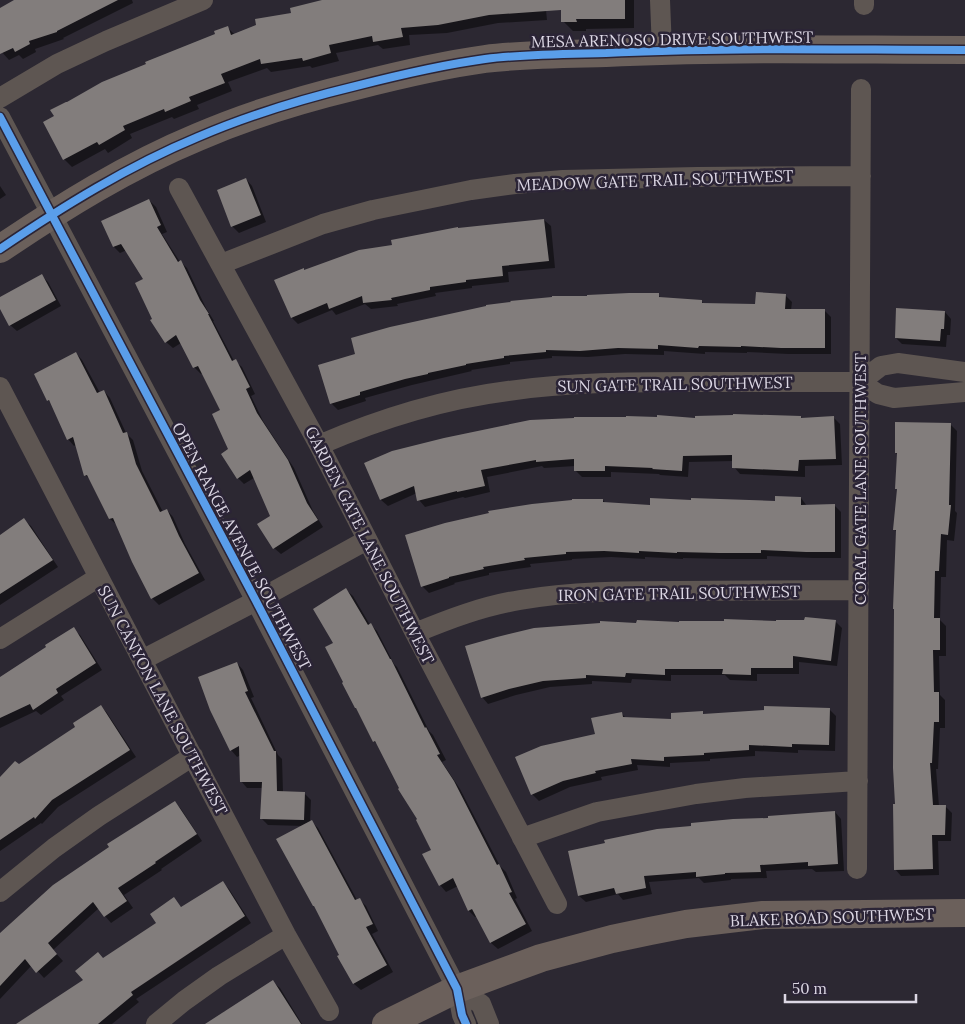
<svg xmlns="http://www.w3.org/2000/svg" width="965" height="1024" font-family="Lora,serif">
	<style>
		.shadow { fill: #0007 }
		.building { fill: #827d7c }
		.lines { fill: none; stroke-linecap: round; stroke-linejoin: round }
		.street { stroke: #5e5652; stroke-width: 20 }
		.secondary { stroke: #6b605b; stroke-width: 28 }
		.cycleway-casing { stroke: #2b2436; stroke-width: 11 }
		.cycleway { stroke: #5a9eea; stroke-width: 8 }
		.labels { text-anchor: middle; stroke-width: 5; stroke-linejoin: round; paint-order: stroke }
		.street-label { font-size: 16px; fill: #dcd7e4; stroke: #2b2436 }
	</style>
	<rect width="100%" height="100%" fill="#2c2832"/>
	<path class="shadow" d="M17 0H133H132L133 3 63 38 64 39 35 49 36 52 23 59 19 55 9 60 0 50V9Z
		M327 0H545L547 20 498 23 447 33 409 35 410 45 383 49 378 45 336 53 339 61 312 68 310 66 271 72 267 68 228 82 232 91 197 105 199 109 174 119 172 117 130 134 132 138 108 153 105 149 72 167 64 159 216 34 227 27 235 35 293 14Z
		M562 0H634V28L586 29V31H573L563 21Z
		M246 179 252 186 266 222 239 233 232 226Z
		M0 186 6 195 0 199Z
		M149 200 156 207 167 232 162 234 180 262H181L187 268 206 308 214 321H213L234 361H235L242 367 255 394 251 396 263 421 294 468 313 511 323 527 281 554 274 548 272 516 254 478 244 484 238 478 222 410 203 373 201 374 194 367 181 343 173 348 166 342 153 319 144 279 127 250 120 253 114 247 102 222Z
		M544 220 551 226 555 268 508 272 509 282 472 286V288L435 293 436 296 397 304 398 306 371 309 365 304 336 315 332 310 298 324 292 318 303 269 305 271Z
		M41 275 48 282 61 306 17 331 10 325 0 306V298Z
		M658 295 662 299 701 301 704 304 757 306 785 295 792 302 791 310H824L831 317V354H788L747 352V353L705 352V354L664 351V355L625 354 588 357 552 356V358L510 362V364L471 370 472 371 412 385 365 398 366 401 338 410 331 403 320 366Z
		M945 312 951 319 950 335H947L946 347 902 344 896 338Z
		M76 353 82 360 100 393 104 391 110 398 126 433 133 440 142 471 163 512 167 510 173 517 185 544 205 580 159 605 152 598 117 525 110 519 92 481 85 475 76 445 74 446 68 439 53 405 48 400Z
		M800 417 803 419 834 418 840 424 842 465 805 466V477L740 474 734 467V461L689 462 688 477 660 475 659 474 611 472V477H582L575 470V466L544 468 542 466 487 477 490 492 465 498 463 497 425 507 419 500 417 493 388 506 381 500 366 464 697 419Z
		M950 424 957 431 955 511 957 513 954 541 947 540 946 577H941L940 620 946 626V656H939L940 695 945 700V728H940L938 769H936L939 806H945L952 813 951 841H938L939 875 901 876 895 869 897 805V532L895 530 898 490V455L896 453Z
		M801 498 807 506H835L841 512V558H813L767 556V559H726L683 558V559L645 557V559L611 557 572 559V560L530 564 531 567 489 573V575L454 583 455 584 429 593 422 586 603 500 606 504 651 506 776 502Z
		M24 520 31 526 58 567 0 605V537Z
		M346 590 353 596 370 625H371L377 631 394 664 397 667 429 731 433 735 446 760 442 762 460 789 500 866 506 872 517 898 515 899 532 931 498 949 491 943 477 916 475 917 469 911 458 886 446 892 440 885 432 850 419 819 379 746 374 741 359 711 356 708 335 643Z
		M835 621 842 628 837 666 799 662V674H757V681L730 680 725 675H671V681L632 679 631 683 592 681V684L550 687 516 695 488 704 482 697 638 625Z
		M73 629 80 635 102 670 61 696 64 700 41 715 36 711 0 728V680Z
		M237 663 243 670 254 697 251 698 278 755 282 759 283 792 304 793 311 800 310 823 312 822 318 828 357 900 359 899 366 906 378 931 372 934 393 972 361 990 354 984 339 956 340 955 304 826 268 825 261 818 263 788H247L241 781V755L237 757 231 750Z
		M101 706 107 713 136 757 58 807 42 824 41 823 0 851V779L77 727Z
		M829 709 836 716 835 751 798 750V753L755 751V756L710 759V761L670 763V767L637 765 638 770 601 777 602 780 570 787 539 801 532 794 596 735 621 713 626 718 673 720 702 713 705 715Z
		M175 802 181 809 202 841 161 869 162 870 124 895 133 908 111 923 105 916 99 908 53 950 63 961 44 978 32 965 0 999V934Z
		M835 812 841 819 844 871 816 872 812 869 766 871 767 878 731 879V880L704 883 699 878 649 882 652 894 623 900 618 894 586 902 579 896 569 852 769 819Z
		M222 882 229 889 251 923 136 999 139 1002 112 1024H20L85 981 103 959 157 924 174 899 182 908Z
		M273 982 280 988 302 1024H212L225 1011 227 1012Z"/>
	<path class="building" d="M14 0H118L57 31V32L29 41 30 44 15 52 13 48 0 54V8Z
		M322 0H625V19H576L577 22H561V10L489 15 438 25 401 28 403 37 373 42 372 36 329 45 331 53 303 61 302 58 261 64 260 59 221 74 225 83 189 97 191 101 165 112 164 109 123 126 125 130 99 145 97 142 63 160 43 122 54 116 50 110 66 102H67L102 82 146 64 145 62 215 34 214 31 228 26 231 35 256 25 255 19 291 13 290 8Z
		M246 178 261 215 231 227 217 190Z
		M149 199 161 225 157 227 178 262 181 260 200 300 209 314H208L232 361 236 359 250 387 246 389 257 413 288 460 307 503 318 520 273 549 257 524 270 516 250 470 237 479 221 454 228 449 212 414 220 410 198 366 193 368 176 335 165 343 150 320 152 319 135 283 143 279 121 244 113 247 101 221Z
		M544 219 549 261 502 266 503 276 466 280V282L430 287V290L391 298 392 300 363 303 362 296 329 309 327 303 291 318 274 280 304 268V270L359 250 392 245 391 240 458 227V228Z
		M42 274 56 300 9 326 0 309V297Z
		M756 292 786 294 785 309H825V348H781L741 346V347L699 346 698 348 658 345V349L618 348 580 351 546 350V352L504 356V358L466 364V365L428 373V374L405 379 360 392V395L330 404 318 365 355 354 351 338 390 327 486 306V305L511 302 510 301 552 297V296H587V295L629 293H659V297L702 300V303L755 304Z
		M896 308 945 311 944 329H941L940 341 895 338Z
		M76 352 97 393 104 390 123 433 127 432 136 464 160 512 167 509 179 536 199 573 151 599 132 562 113 518 109 519 87 475 84 476 73 437 67 440 49 400 47 401 34 374Z
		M733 414 801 416V418L834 416 836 459 799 460 798 471 732 468V455L683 456 682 471 652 469 653 468 605 466V471H574V459L536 462V460L481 470 485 486 457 492V491L417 501 414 486 380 500 364 463 392 451 444 438 530 420 574 418V417H626V416L657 417V415L695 418V416L733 415Z
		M895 422 951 423 949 505H951L948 535 941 534 939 571H935L934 618H940V650H933L934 692H939V722H934L932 763H930L933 805H946L945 835H932L933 869 894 870 893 804H895L893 768 894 609H893L896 530H893L897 489H895L897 453H895Z
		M775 496 801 497V505L835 504V552H806L761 550V553H719L677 552V553L639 551V553L604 551 566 552V554L524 558 525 560 483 567 484 569 449 577V578L421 587 405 535 445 523 489 513 488 511 532 504 572 500V499H603V502L650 505V498L691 500V498L775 501Z
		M24 518 53 560 0 594V535Z
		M346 588 368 625 371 623 390 659H391L425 728 426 727 440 754 437 755 454 781 497 865 499 864 512 892 509 893 526 924 490 943 472 909 468 911 453 878 439 886 422 854 431 850 416 820 417 819 398 789 399 788 375 741 373 742 356 708H355L342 683 343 682 325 647 333 643 313 609Z
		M805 617 836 620 831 661 793 656V668H751V675L722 674 723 669H665V675L626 673 625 677 586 675V678L543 681 509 689 481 698 465 646 497 637 534 628 600 623V621L636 623 637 620 679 622V621H724V619L776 621V620H804Z
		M74 627 96 663 56 689 58 693 33 710 30 704 0 718V677L46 647 45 645Z
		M237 662 248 691 245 692 274 751H276L277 791 305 792 304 820 260 819 262 782H240L239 746 230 751 210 710 198 677Z
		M101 705 130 750 52 800 35 819 34 817 0 840V777L15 761 19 764 75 727 73 723Z
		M764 706 830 708 829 745 792 744V747L749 745V750L704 753V755L664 757V761L631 759 632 764 595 771 596 773 563 781 531 795 515 757 541 746 595 734 591 718 622 712 623 717 671 719V713L703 711V714L764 710Z
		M175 801 197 834 155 862 156 863 118 888 127 901 104 917 93 902 48 943 57 954 36 973 25 959 0 986V933L53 885 109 847 107 844Z
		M835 811 838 864 808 866V862L760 865 761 872 725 873V874L696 877V872L644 876 646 888 616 894 614 888 578 896 568 851 605 843 604 840 657 829 691 826V823L733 819 768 818V816Z
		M312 820 355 900 360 898 373 924 366 927 387 965 353 984 337 956 339 955 314 906H313L276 839Z
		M223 881 245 916 131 992 133 995 98 1024H16L83 980 75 971 98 952 103 958 156 923 150 914 174 897 181 907Z
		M273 980 301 1024H205Z"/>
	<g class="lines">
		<path class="street" d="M660 0 662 50
			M864 5V0
			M0 98 57 64 106 41 203 0
			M0 117 256 601 457 989 462 1015 466 1024
			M179 188 319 445 415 633 557 904
			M221 264 323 224 373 210 471 190 515 184 563 180 697 177 861 176
			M860 382 881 366 898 363 965 372
			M0 387 142 660 286 935 329 1011
			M319 445C377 420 445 399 508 391 569 382 631 382 693 382 749 382 804 382 860 382L878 394 894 398 965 392
			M415 633C449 619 483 606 520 600 572 591 624 591 676 591 737 591 798 590 859 590
			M0 639 99 577
			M142 660 256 601 367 540
			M522 838 597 812 696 794 745 788 858 781
			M857 869 861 89
			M0 892 54 848 99 816 193 756
			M457 989 481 1004 489 1024
			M156 1024 184 1001 219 976 286 935"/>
		<path class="secondary" d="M0 249C62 207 128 166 198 137 249 115 302 99 356 86 399 75 441 65 485 59 525 54 566 54 606 53 726 47 845 50 965 50
			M386 1024 457 989 541 958 612 939 650 931 686 924 763 915 965 913"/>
		<g class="cycleway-casing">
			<path id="cycleway" d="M0 117 256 601 457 989 462 1015 466 1024
				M0 249C62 207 128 166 198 137 249 115 302 99 356 86 399 75 441 65 485 59 525 54 566 54 606 53 726 47 845 50 965 50"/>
		</g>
		<use href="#cycleway" class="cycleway"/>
	</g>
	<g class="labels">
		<g class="street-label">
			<text transform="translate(672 39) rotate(-1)" y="6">MESA ARENOSO DRIVE SOUTHWEST</text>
			<text transform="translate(655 180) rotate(-2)" y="6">MEADOW GATE TRAIL SOUTHWEST</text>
			<text transform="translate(675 384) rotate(-1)" y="6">SUN GATE TRAIL SOUTHWEST</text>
			<text transform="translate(860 479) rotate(-90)" y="6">CORAL GATE LANE SOUTHWEST</text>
			<text transform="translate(370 545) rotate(63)" y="6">GARDEN GATE LANE SOUTHWEST</text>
			<text transform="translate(242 546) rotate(62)" y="6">OPEN RANGE AVENUE SOUTHWEST</text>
			<text transform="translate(679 593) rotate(-1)" y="6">IRON GATE TRAIL SOUTHWEST</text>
			<text transform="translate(163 700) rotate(62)" y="6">SUN CANYON LANE SOUTHWEST</text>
			<text transform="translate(832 917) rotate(-2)" y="6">BLAKE ROAD SOUTHWEST</text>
		</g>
	</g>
	<path d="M785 994v8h131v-8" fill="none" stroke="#dcd7e4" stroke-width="2.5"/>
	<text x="792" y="994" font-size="15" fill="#dcd7e4" stroke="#2b2436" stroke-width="4" paint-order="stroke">50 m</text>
</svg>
